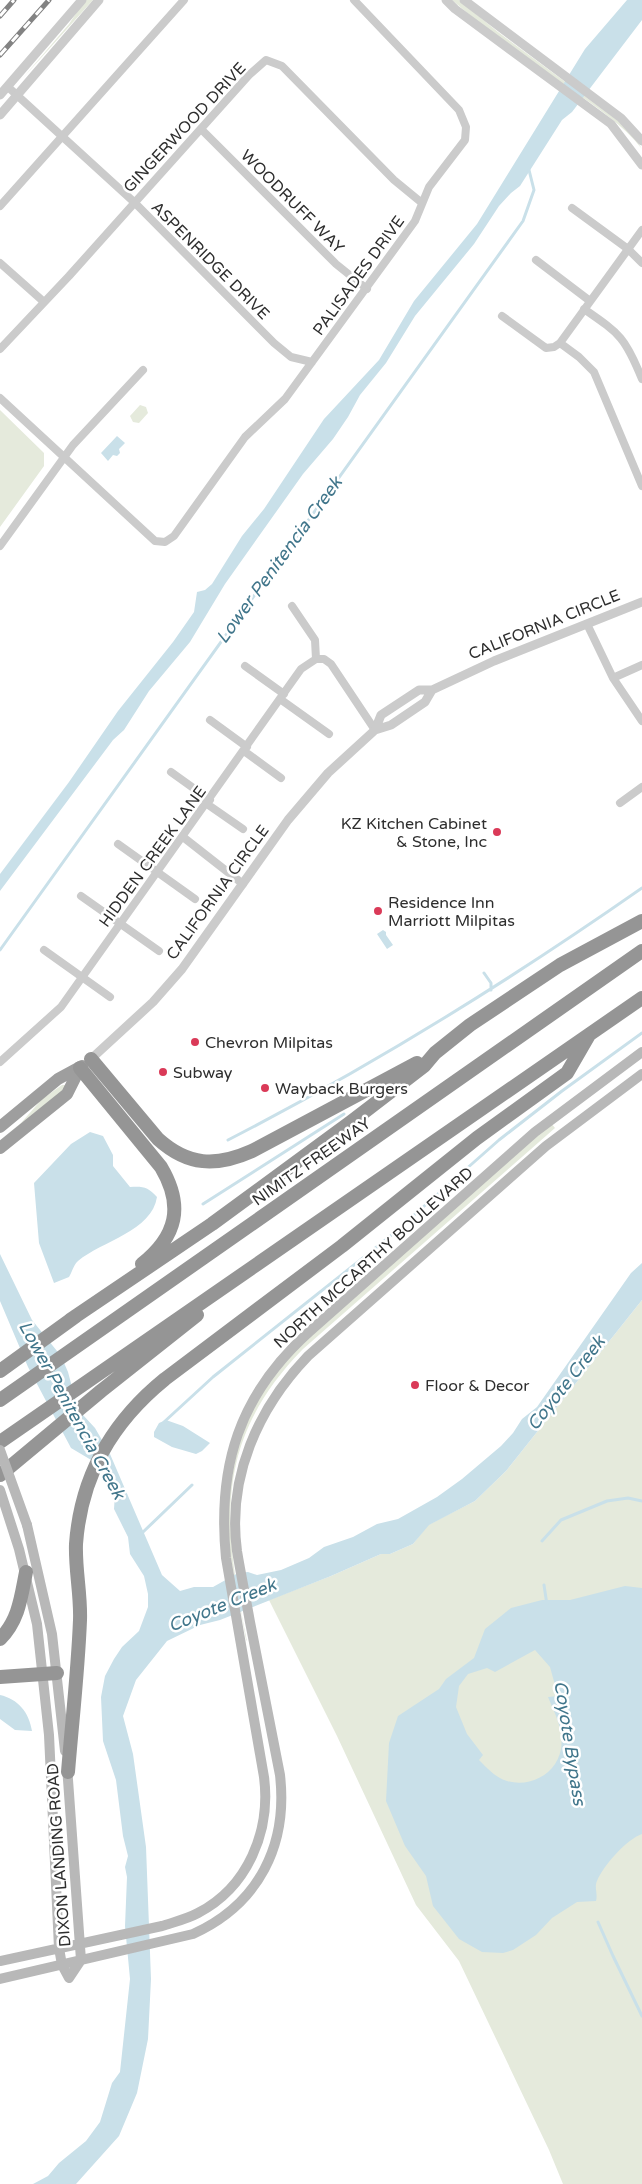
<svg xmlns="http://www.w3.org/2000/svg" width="642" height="2184" font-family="'Varela Round',sans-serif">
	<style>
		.green { fill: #e5eadc }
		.water { fill: #c9e0e9; fill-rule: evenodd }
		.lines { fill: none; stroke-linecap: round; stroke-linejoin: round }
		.stream { stroke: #c9e0e9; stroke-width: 3 }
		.minor { stroke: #cbcbcb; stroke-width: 8 }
		.tertiary { stroke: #cbcbcb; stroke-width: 9 }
		.secondary { stroke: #b8b8b8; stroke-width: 10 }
		.trunk { stroke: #9e9e9e; stroke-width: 12 }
		.motorway { stroke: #959595; stroke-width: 14 }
		.rail-casing { stroke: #838383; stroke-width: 5 }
		.rail { stroke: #fff; stroke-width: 3; stroke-dasharray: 9; stroke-linecap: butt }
		.secondary-bridge { stroke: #b8b8b8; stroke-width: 10 }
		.poi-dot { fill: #da3a58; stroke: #fff; stroke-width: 2 }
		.labels { text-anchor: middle; stroke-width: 5; stroke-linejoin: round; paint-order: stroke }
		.street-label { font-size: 16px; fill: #2e2e2e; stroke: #fff }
		.poi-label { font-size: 16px; fill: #2e2e2e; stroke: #fff; text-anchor: start }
		.water-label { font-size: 18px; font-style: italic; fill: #41768b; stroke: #fff }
	</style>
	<rect width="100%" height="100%" fill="#fff"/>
	<path class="green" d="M85 0H93L22 79 69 24Z
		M452 0H459L498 32 629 129 642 149C623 124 594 106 569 88 529 59 489 32 452 0Z
		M140 405 146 407 148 413 139 423 133 422 130 416Z
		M0 410 44 453V466L0 527Z
		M62 1085H65V1089L0 1140 21 1123 42 1099Z
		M551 1123 555 1128 303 1349C213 1441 223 1525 247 1641L246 1640 229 1548 228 1496 239 1442 254 1405 289 1355Z
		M642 1300V2184H563L549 2150 459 1961 416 1905 337 1736 269 1600 331 1576 381 1554H390L413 1544 428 1525 475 1501 506 1471Z"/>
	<path class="water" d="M627 0H642V20L572 112 562 120 520 186 511 193 499 206 474 244 415 316 386 363 360 395 348 417 333 439 303 474 225 584 190 642 149 691 124 730 113 740 0 891V874L69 782 118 711 173 642 194 612 197 592 205 590 212 584 242 536 264 509 324 419 379 360 414 301 477 224 585 49Z
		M117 436 125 443 119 449 120 453 117 456 113 455 108 461 101 453Z
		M383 930 386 932V935L393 945 387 949 377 934Z
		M90 1132 103 1136 113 1155V1166L130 1187C143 1186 148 1187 157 1197 152 1231 102 1241 78 1261 74 1264 72 1272 69 1277L54 1283 39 1243 34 1183 71 1144Z
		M0 1254 32 1320 61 1356 68 1372 76 1402 83 1415 95 1428 110 1454 162 1575 180 1591 194 1587H213L238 1573 248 1572 257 1575 281 1570 309 1558 324 1547 353 1537 377 1524 398 1519 437 1497 462 1479 501 1446 513 1433 522 1419 537 1407 631 1273 642 1263V1300L506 1471 475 1501 429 1525 413 1544 390 1554H381L331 1576 220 1620 200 1625 167 1641 136 1680 123 1716 133 1754 146 1847 151 1979 148 2039 137 2093 119 2136 76 2184H33L48 2176 59 2163 86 2141 100 2122 112 2083 120 2072 130 1979 125 1926 127 1877 125 1867 128 1856 123 1836 116 1780 103 1741 101 1697 105 1676 114 1659 122 1647 139 1631 148 1607V1594L144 1576 130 1554 128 1537 114 1509 115 1494 103 1467 71 1448 28 1367 0 1301Z
		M166 1420 183 1426 210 1443 202 1451 196 1454 172 1447 154 1437V1432L159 1423Z
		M625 1586 642 1588V1834C627 1839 603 1866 597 1881 594 1887 598 1894 596 1901L577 1902 552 1918 536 1935 513 1950 503 1953 482 1952 459 1939 433 1906 426 1876 405 1846 386 1801 389 1743 398 1716 439 1689 446 1679 474 1658 485 1629 511 1608 542 1600H570ZM535 1650 550 1667 558 1696 548 1697C555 1714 564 1730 561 1749 557 1773 531 1788 507 1781 496 1778 487 1768 479 1760L483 1755 467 1734 456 1707 459 1686 468 1674 487 1668 495 1672Z
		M0 1695C18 1699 29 1712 32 1731L15 1730 0 1719Z"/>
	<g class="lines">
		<path class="stream" d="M0 950 523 221 534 190 529 170
			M484 973 491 983V990
			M228 1140C372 1066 509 981 642 888
			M203 1204 344 1114
			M164 1422 213 1377 388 1238 499 1140 562 1091 642 1033
			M142 1533 192 1485
			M542 1541 561 1520 607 1501 628 1498 642 1501
			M544 1585 547 1605
			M598 1922 613 1956 642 2016"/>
		<path class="minor" d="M8 87 134 202 274 343 291 357 312 362
			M201 129 336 264 367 289
			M0 206 184 0
			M572 208 628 249 642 263
			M536 260 590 301
			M0 263 44 302
			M584 309C620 334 625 337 642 379
			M502 316 546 348 554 347 560 343 642 230
			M560 343 579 357 594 372 642 486
			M0 349 69 276 249 75 266 60 282 66 394 180 422 203
			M0 398 155 541 165 542 174 536 245 437 285 399 415 221 429 187 465 140 466 127 459 110 354 0
			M0 546 73 445 143 370
			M292 606 315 640 316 659H324L331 664 375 730
			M587 624 613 678 642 721
			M245 666 284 694
			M613 678 642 665
			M280 699 329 734
			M210 720 247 747
			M244 751 281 778
			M171 772 210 800
			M620 803 642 787
			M207 804 243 829
			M183 837 243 884
			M118 844 195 899
			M81 896 159 951
			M44 950 110 997
			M0 1062 61 1007 301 669 316 659"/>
		<path class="tertiary" d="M446 0 455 9 611 124 642 165
			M464 0 621 118 642 141
			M0 95 82 0
			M0 115 99 0
			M375 730 381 715 419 690H432L494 661 642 602
			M91 1059 153 1002 182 969 288 820 328 773 375 730 391 725 425 702 432 690"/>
		<path class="secondary" d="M0 1490 19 1549 37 1624 49 1735 59 1948 62 1965 69 1978 81 1960 67 1766
			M27 1525 52 1634 65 1751
			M0 1961 162 1926C174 1922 187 1919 198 1913 248 1887 271 1831 264 1777L226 1558C217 1466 239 1395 309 1332L535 1132 642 1052
			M0 1979 193 1934C259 1904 288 1845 280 1775 270 1724 260 1673 250 1622 246 1599 241 1575 237 1551 227 1477 258 1408 308 1356L546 1146 642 1074"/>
		<path class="trunk" d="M0 1127 58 1079 82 1066
			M0 1148 67 1094 80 1068"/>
		<path class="motorway" d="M91 1059 158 1139C188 1166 216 1167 252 1151L417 1063
			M80 1068 161 1167C184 1206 177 1236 142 1264
			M70 1320 212 1224 351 1122 424 1066 435 1053 470 1025 560 965 642 921
			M0 1371 76 1316
			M0 1400 642 951
			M0 1442 642 998
			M0 1475 101 1391 197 1315
			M0 1639C19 1620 21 1597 26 1572
			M0 1677 57 1673
			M68 1772C72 1722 78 1671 80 1620 81 1595 75 1569 76 1544 81 1475 112 1422 165 1379L342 1246 477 1138 567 1073 589 1035"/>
		<g class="rail-casing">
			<path id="rail" d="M0 16 14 0
				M0 55 49 0"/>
		</g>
		<use href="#rail" class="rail"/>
		<path class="secondary-bridge" d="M0 1450 27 1525"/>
	</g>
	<g class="poi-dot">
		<circle cx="497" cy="832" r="5"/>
		<circle cx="378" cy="911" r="5"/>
		<circle cx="195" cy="1042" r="5"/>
		<circle cx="163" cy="1072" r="5"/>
		<circle cx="265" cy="1088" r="5"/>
		<circle cx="415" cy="1385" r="5"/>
	</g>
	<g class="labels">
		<g class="street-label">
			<text transform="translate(184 127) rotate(-47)" y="6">GINGERWOOD DRIVE</text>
			<text transform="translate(293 201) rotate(45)" y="6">WOODRUFF WAY</text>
			<text transform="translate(211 260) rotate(45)" y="6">ASPENRIDGE DRIVE</text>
			<text transform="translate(358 275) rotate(-54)" y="6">PALISADES DRIVE</text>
			<text transform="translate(544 624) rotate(-22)" y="6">CALIFORNIA CIRCLE</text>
			<text transform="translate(152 856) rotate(-54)" y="6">HIDDEN CREEK LANE</text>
			<text transform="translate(217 892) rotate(-54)" y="6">CALIFORNIA CIRCLE</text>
			<text transform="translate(311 1161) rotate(-35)" y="6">NIMITZ FREEWAY</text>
			<text transform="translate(373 1257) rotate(-42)" y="6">NORTH MCCARTHY BOULEVARD</text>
			<text transform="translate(58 1855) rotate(-94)" y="6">DIXON LANDING ROAD</text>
		</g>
		<g class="poi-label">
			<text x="487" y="829" text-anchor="end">KZ Kitchen Cabinet<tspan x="487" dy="18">&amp; Stone, Inc</tspan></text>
			<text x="388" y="908">Residence Inn<tspan x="388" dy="18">Marriott Milpitas</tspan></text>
			<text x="205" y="1048">Chevron Milpitas</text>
			<text x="173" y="1078">Subway</text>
			<text x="275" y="1094">Wayback Burgers</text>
			<text x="425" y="1391">Floor &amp; Decor</text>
		</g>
		<g class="water-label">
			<text transform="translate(279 560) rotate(-54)" y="6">Lower Penitencia Creek</text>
			<text transform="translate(566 1383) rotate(-52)" y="6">Coyote Creek</text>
			<text transform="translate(72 1410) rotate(61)" y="6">Lower Penitencia Creek</text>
			<text transform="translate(222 1605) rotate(-22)" y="6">Coyote Creek</text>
			<text transform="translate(570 1743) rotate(81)" y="6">Coyote Bypass</text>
		</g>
	</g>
</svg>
